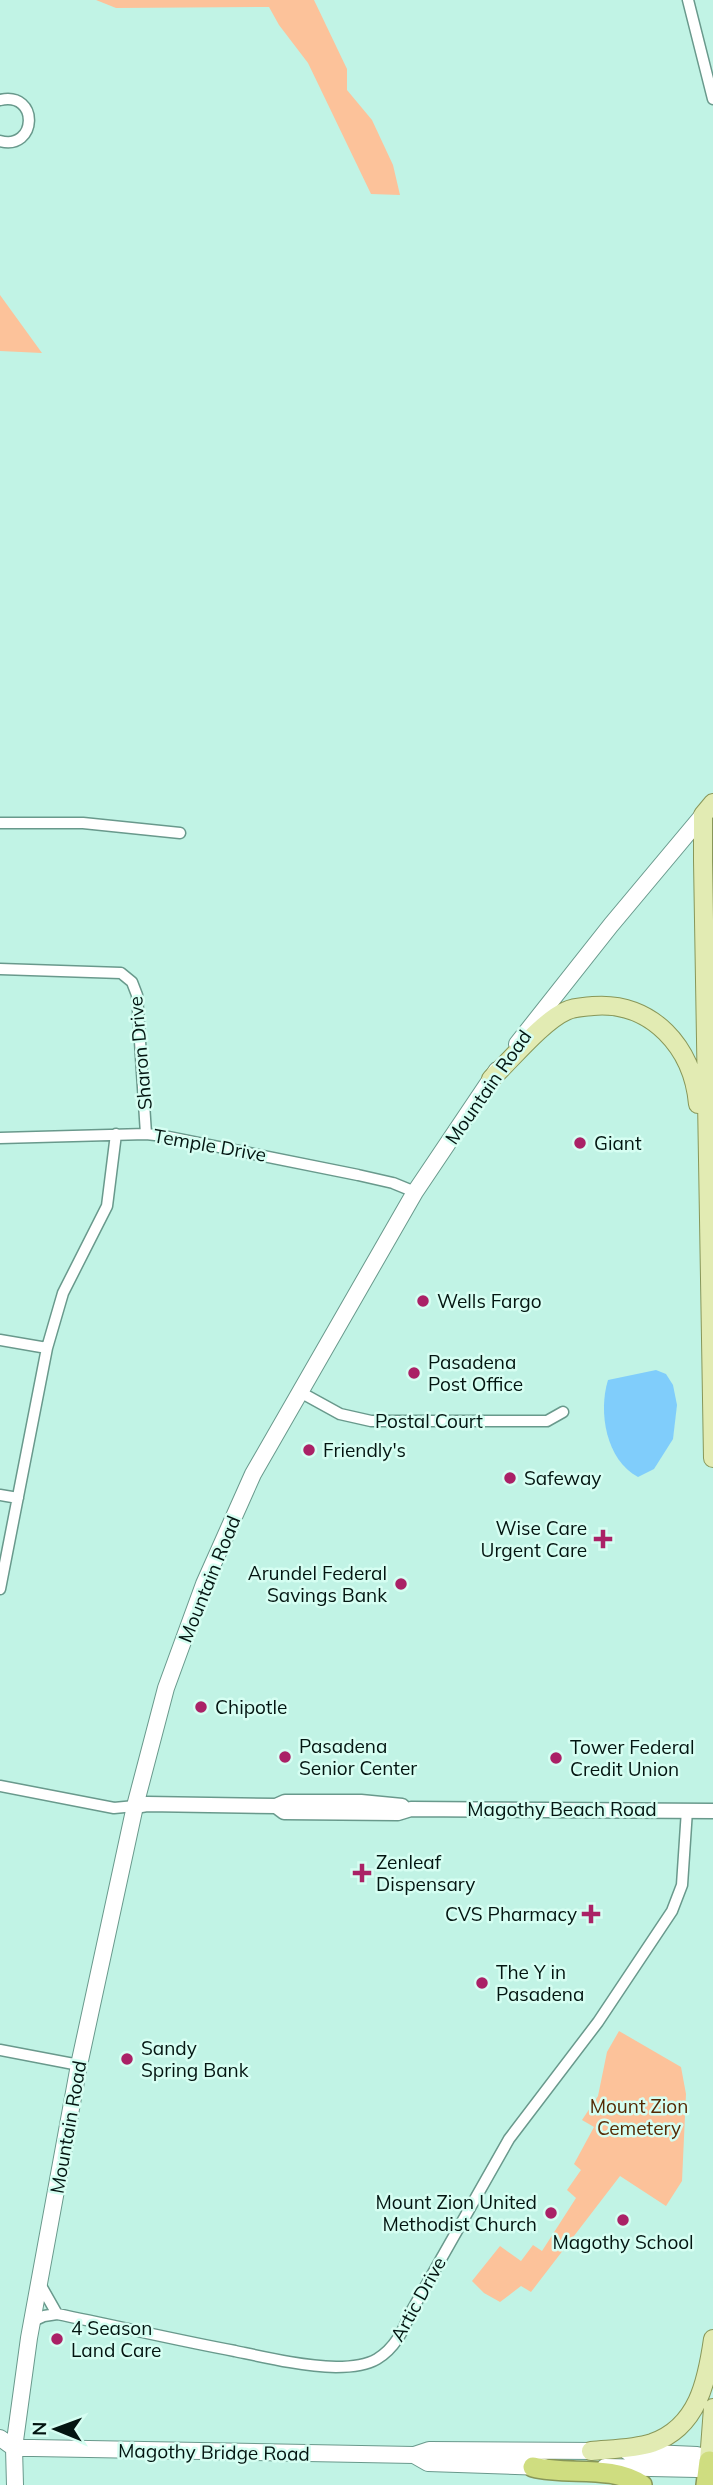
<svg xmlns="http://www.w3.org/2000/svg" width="713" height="2485" font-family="Mulish,sans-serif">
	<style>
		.green { fill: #fcc29a }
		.water { fill: #80cdfb }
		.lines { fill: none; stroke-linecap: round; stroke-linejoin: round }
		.minor-casing { stroke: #69998c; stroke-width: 13 }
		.tertiary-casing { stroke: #69998c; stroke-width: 17 }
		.secondary-casing { stroke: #69998c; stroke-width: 18 }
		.primary-casing { stroke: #889759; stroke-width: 20 }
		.motorway-casing { stroke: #889759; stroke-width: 22 }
		.minor { stroke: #fff; stroke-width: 10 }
		.tertiary { stroke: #fff; stroke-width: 14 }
		.secondary { stroke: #fff; stroke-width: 16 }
		.primary { stroke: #e2ebb3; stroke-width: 18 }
		.motorway { stroke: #cfdd80; stroke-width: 19 }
		.poi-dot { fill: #aa2166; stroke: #d6fef2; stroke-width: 2.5 }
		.labels { text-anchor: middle; stroke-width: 5; stroke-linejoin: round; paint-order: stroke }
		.street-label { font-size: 19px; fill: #031511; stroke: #d6fef2 }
		.poi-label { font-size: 19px; fill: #031511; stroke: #d6fef2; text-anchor: start }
		.park-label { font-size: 19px; fill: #542a04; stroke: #d6fef2 }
	</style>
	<rect width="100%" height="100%" fill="#c1f3e5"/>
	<path class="green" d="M96 0H314L347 69V90L372 120 393 165 400 195 371 194 308 63 279 25 269 7 116 8Z
		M0 295 42 353 0 351Z
		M619 2031 681 2067 686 2094 682 2181 666 2206 620 2176 531 2292 521 2286 500 2302 484 2293 472 2281 500 2246 521 2261 533 2245 542 2251 576 2198 567 2190 581 2170 574 2164 594 2127 582 2120 598 2096 607 2052Z"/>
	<path class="water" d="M656 1370 666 1374 673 1385 677 1405 673 1439 654 1469 638 1477C606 1460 598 1412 608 1380Z"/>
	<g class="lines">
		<g class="minor-casing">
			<path id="minor" d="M688 0 713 99
				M0 100C40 91 37 151 0 141
				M0 823H83L180 833
				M0 969 121 973 132 982 137 995 146 1134
				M0 1138 146 1134 164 1136 358 1175 393 1183 415 1192
				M0 1340 47 1348
				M300 1392 340 1414 371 1421H547L563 1412
				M0 1495 18 1498
				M0 1589 47 1348 63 1293 107 1206 116 1134
				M0 1786 114 1808 135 1806
				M0 2050 79 2065
				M40 2284 57 2314
				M33 2321 44 2316 57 2314C117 2326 176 2340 235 2351 268 2358 302 2366 336 2367 349 2367 365 2366 377 2359 395 2348 403 2331 411 2312L509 2139 598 2022 672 1911 682 1885 687 1810"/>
		</g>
		<g class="tertiary-casing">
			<path id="tertiary" d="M135 1806 147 1804 276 1806 285 1802H361L402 1806
				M276 1806 284 1812 398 1813 411 1809 713 1811"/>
		</g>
		<g class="secondary-casing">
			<path id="secondary" d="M517 1044 611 925 703 815
				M0 2438 14 2448H33L414 2455 429 2450 602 2451
				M628 2452 697 2455 713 2461
				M414 2455 428 2463 544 2467
				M605 2467 697 2469 709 2461
				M15 2485 14 2448 29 2338 79 2065 135 1806 166 1688 204 1584 253 1474 415 1192 497 1070"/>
		</g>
		<g class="primary-casing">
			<path id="primary" d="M713 803 703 815V861L713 1458
				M491 1079C510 1061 543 1021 566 1011 574 1007 584 1007 593 1006 652 1001 693 1048 698 1104
				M591 2451C611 2449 633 2449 652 2443 698 2427 707 2381 713 2339
				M709 2461 713 2408"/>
		</g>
		<g class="motorway-casing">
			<path id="motorway" d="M533 2467C569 2476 610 2464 642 2485
				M706 2485 709 2461"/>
		</g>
		<use href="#minor" class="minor"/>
		<use href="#tertiary" class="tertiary"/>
		<use href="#secondary" class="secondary"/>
		<use href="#primary" class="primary"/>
		<use href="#motorway" class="motorway"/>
	</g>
	<g class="poi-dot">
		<circle cx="580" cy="1143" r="7"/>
		<circle cx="423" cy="1301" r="7"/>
		<circle cx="414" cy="1373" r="7"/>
		<circle cx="309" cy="1450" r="7"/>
		<circle cx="510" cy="1478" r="7"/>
		<path d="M599.5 1528.5h7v7h7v7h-7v7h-7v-7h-7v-7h7z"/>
		<circle cx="401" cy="1584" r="7"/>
		<circle cx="201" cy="1707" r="7"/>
		<circle cx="285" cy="1757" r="7"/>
		<circle cx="556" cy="1758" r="7"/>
		<path d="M358.5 1862.5h7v7h7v7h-7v7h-7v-7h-7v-7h7z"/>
		<path d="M587.5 1903.5h7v7h7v7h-7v7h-7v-7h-7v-7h7z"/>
		<circle cx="482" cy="1983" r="7"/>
		<circle cx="127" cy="2059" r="7"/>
		<circle cx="551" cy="2213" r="7"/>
		<circle cx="623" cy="2220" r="7"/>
		<circle cx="57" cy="2339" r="7"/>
	</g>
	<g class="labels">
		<g class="street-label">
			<text transform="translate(140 1053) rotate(-95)" y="7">Sharon Drive</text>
			<text transform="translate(488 1087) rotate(-55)" y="7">Mountain Road</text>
			<text transform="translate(210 1145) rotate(10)" y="7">Temple Drive</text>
			<text x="429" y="1428">Postal Court</text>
			<text transform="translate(209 1579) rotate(-68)" y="7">Mountain Road</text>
			<text x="562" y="1816">Magothy Beach Road</text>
			<text transform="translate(68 2127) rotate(-80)" y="7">Mountain Road</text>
			<text transform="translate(418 2299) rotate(-61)" y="7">Artic Drive</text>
			<text transform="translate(214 2452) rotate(1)" y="7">Magothy Bridge Road</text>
		</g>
		<g class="poi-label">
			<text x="594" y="1150">Giant</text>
			<text x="437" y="1308">Wells Fargo</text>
			<text x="428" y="1369">Pasadena<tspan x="428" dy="22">Post Office</tspan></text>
			<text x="323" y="1457">Friendly's</text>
			<text x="524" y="1485">Safeway</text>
			<text x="587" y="1535" text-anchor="end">Wise Care<tspan x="587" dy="22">Urgent Care</tspan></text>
			<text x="387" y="1580" text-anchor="end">Arundel Federal<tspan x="387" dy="22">Savings Bank</tspan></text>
			<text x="215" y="1714">Chipotle</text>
			<text x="299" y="1753">Pasadena<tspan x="299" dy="22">Senior Center</tspan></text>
			<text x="570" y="1754">Tower Federal<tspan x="570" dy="22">Credit Union</tspan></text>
			<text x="376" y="1869">Zenleaf<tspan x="376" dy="22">Dispensary</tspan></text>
			<text x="577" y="1921" text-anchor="end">CVS Pharmacy</text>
			<text x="496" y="1979">The Y in<tspan x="496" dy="22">Pasadena</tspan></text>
			<text x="141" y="2055">Sandy<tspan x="141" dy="22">Spring Bank</tspan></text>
			<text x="537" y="2209" text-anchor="end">Mount Zion United<tspan x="537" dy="22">Methodist Church</tspan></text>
			<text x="623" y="2249" text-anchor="middle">Magothy School</text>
			<text x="71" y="2335">4 Season<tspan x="71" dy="22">Land Care</tspan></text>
		</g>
		<g class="park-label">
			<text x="639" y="2113">Mount Zion<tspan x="639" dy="22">Cemetery</tspan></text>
		</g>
	</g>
	<g transform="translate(56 2429) rotate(271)" stroke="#d6fef2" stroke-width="5" paint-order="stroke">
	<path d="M0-5L12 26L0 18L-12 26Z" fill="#031511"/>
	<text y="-10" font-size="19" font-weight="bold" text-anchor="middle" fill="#031511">N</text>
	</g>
</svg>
